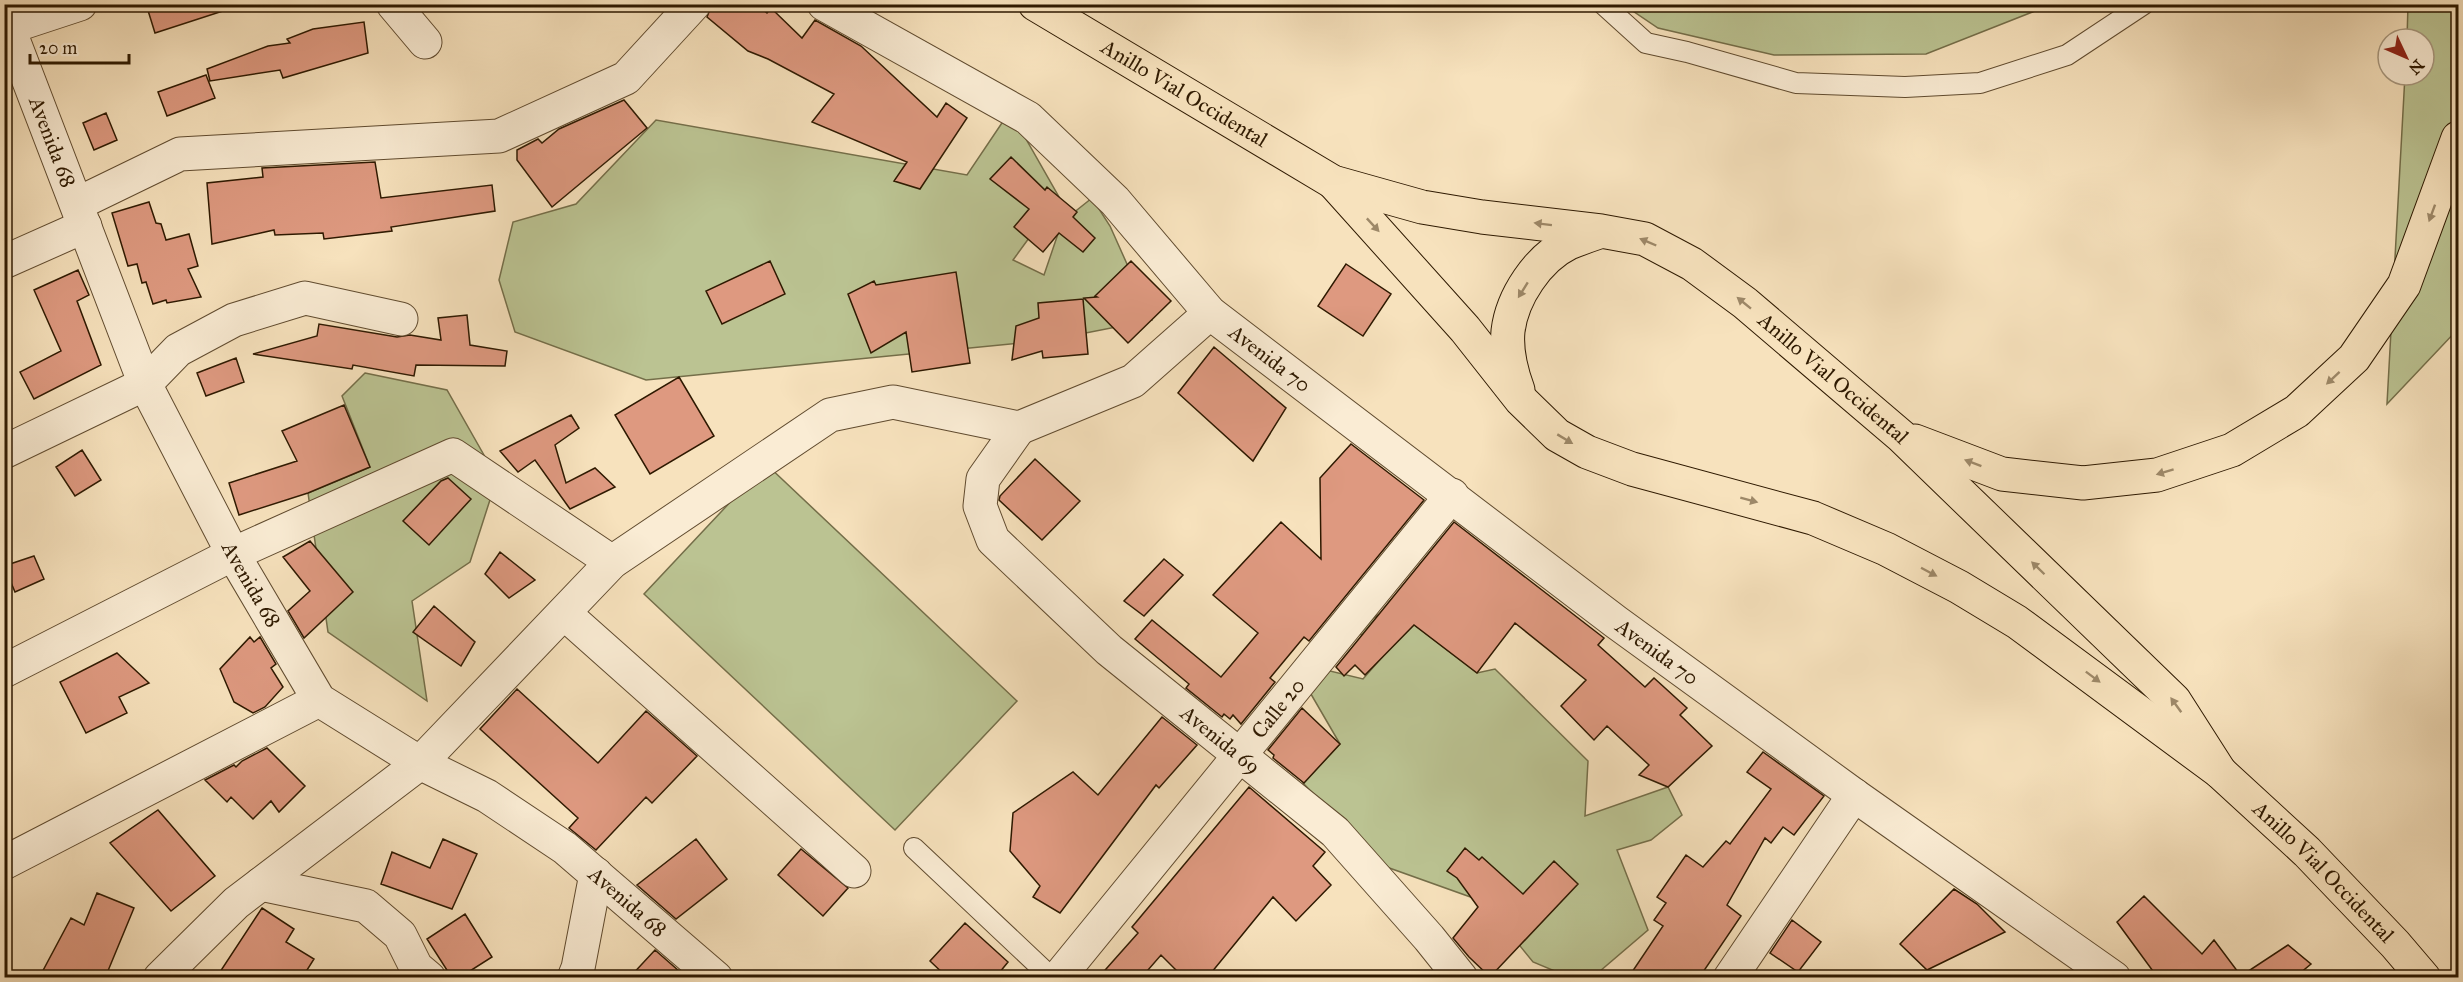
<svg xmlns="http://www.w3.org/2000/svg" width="2463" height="982" font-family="'IM FELL Great Primer',serif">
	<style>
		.green { fill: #bbc392; stroke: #746e49; stroke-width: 1.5 }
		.building { fill: #de9980; stroke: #2e1900; stroke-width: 1.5 }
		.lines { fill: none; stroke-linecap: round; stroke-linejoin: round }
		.lane-casing { stroke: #604b2f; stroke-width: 22 }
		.street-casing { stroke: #604b2f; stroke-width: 35 }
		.highway-casing { stroke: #2e1900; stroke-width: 35 }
		.lane { stroke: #faecd4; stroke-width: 20 }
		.street { stroke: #faecd4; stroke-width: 33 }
		.highway { stroke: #f7e2bd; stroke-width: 33 }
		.oneway { fill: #9d8868 }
		.labels { text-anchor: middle; stroke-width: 5; stroke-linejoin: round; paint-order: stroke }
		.street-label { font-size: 21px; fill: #2e1900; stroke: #faecd4 }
	</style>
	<rect width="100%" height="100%" fill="#f7e2bd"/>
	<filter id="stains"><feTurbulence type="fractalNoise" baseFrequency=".00333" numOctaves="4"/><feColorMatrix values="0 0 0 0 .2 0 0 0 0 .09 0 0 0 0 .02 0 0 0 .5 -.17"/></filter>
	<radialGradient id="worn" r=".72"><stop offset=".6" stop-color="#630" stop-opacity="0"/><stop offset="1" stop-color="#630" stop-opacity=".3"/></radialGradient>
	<path class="green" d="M1624 5H2050L1926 54 1774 55 1658 28Z
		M2408 5H2458V329L2387 404 2405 75H2424V39H2407Z
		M1010 111 1059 197 1013 260 1044 275 1062 222 1092 198 1110 226 1152 320 1050 340 646 380 515 332 499 280 513 222 576 204 656 120 967 175Z
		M365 373 447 390 497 478 470 562 412 601 427 701 328 632 308 493 370 467 342 396Z
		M766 464 1017 701 895 830 644 594Z
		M1391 607 1477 673 1495 669 1588 761 1585 816 1668 787 1682 815 1651 840 1617 850 1648 930 1593 977H1569L1533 962 1508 931 1518 914 1381 865 1303 783 1340 744 1308 689 1326 670 1363 679 1383 656 1355 629Z"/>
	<path class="building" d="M146 4H225L226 10 155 33Z
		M712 4H756L767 13 771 8 802 38 815 20 861 46 937 117 946 103 967 118 920 189 894 181 907 162 812 122 834 94 768 59 748 51 707 17Z
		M364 22 368 53 283 78 280 70 210 81 207 69 268 46 290 43 287 39 313 29Z
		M206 75 215 98 167 116 158 92Z
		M624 100 647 128 552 207 517 160V150L538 139 542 143 559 129Z
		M106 113 117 140 94 150 83 123Z
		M1011 157 1045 190 1047 187 1077 212 1073 217 1095 238 1083 252 1059 233 1043 252 1014 227 1029 209 990 179Z
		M375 162 381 198 492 185 495 211 391 227 392 231 324 239 323 233 275 235 274 230 212 244 207 183 263 177 262 168Z
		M149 202 156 223 161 224 166 240 189 234 198 266 188 269 201 297 167 303 166 300 153 304 146 282 142 283 137 264 128 266 112 213Z
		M770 261 785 294 722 324 706 291Z
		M1131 261 1171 301 1128 343 1084 298 1097 297 1095 296Z
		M1346 264 1391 294 1363 336 1318 306Z
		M78 270 89 295 77 301 101 365 34 399 20 372 61 351 34 290Z
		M956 272 970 363 912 372 906 332 871 353 848 294 874 281 876 285Z
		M1083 299 1088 354 1043 358 1042 351 1012 360 1016 326 1039 318 1038 303Z
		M467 315 470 345 507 351 505 366 416 365 414 376 353 365 352 369 253 354 317 336 319 324 397 337 410 335 441 340 438 318Z
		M1214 347 1286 408 1253 461 1178 393Z
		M236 358 244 382 206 396 197 373Z
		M679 377 714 436 650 474 615 415Z
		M344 405 370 467 308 493 239 515 229 483 297 461 282 431Z
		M571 415 579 428 555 445 566 483 595 468 615 487 570 509 535 460 518 472 500 451Z
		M1351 444 1424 500 1309 641 1304 637 1270 678 1275 682 1241 724 1233 715 1230 719 1224 714 1222 717 1186 688 1189 684 1135 639 1152 620 1221 677 1258 633 1213 595 1281 522 1321 559 1320 478Z
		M82 450 101 480 75 496 56 467Z
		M1035 459 1080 501 1042 540 999 500 1000 496Z
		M448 478 471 499 429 545 403 521 441 481Z
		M1454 522 1604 638 1598 645 1645 687 1654 678 1687 708 1680 715 1712 746 1668 787 1639 775 1649 765 1607 726 1594 740 1561 706 1586 680 1515 623 1477 673 1414 625 1365 675 1355 665 1344 676 1336 667Z
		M310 541 353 592 304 638 288 611 310 591 283 557Z
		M500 552 535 580 509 598 485 574Z
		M34 556 44 579 15 592 4 566Z
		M1164 559 1183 575 1144 616 1124 601Z
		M434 606 475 642 461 666 413 632Z
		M250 637 254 642 260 637 276 664 271 668 283 687 265 707 253 713 234 702 220 669Z
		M117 653 149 683 119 697 127 713 86 733 60 682Z
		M517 689 598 763 646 711 697 756 652 803 646 797 596 850 569 828 578 818 480 729Z
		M1302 708 1340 744 1304 783 1273 758 1274 755 1268 750Z
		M1162 717 1197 745 1159 788 1156 785 1060 913 1033 897 1040 886 1010 851 1013 813 1073 772 1098 795Z
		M267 748 305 786 279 812 271 801 253 819 231 797 227 802 205 780 234 765 236 767 242 761Z
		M1763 752 1824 796 1794 835 1783 827 1771 843 1765 838 1727 905 1741 916 1699 978H1628L1663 926 1654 920 1666 903 1657 897 1686 855 1703 867 1726 841 1730 844 1771 789 1747 772Z
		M1249 787 1325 852 1313 866 1331 885 1296 921 1273 897 1207 978H1184L1161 955 1141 978H1098L1138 933 1132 927Z
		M158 810 215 876 171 911 110 843Z
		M443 839 477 854 452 909 381 884 392 852 430 868Z
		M696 839 727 879 676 919 637 885Z
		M1465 848 1479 860 1482 857 1523 894 1554 861 1578 884 1490 977 1469 957 1453 938 1478 907 1457 878 1447 871Z
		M801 849 848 888 823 916 778 875Z
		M1954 889 1977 904 2005 932 1927 970 1900 944Z
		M97 893 134 908 105 978H39L71 918 84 925Z
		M2144 896 2202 954 2214 940 2241 976 2288 945 2311 964 2294 978H2158L2117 922Z
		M262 908 294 929 286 942 314 959 302 978H216Z
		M465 914 492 957 459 978H452L427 939Z
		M1792 920 1821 942 1798 972 1770 953Z
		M965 923 1008 962 995 978H948L930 961Z
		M655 950 687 978H629Z"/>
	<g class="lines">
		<g class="lane-casing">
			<path id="lane" d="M1603 4 1646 43 1687 52 1796 83 1905 87 1980 83 2067 55 2144 4
				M914 848 1052 978"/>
		</g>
		<g class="street-casing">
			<g id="street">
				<path d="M393 4 425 42"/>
				<path id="s1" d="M824 4 1028 118 1115 201 1210 313 1616 622 1854 795 2114 978"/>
				<path id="s2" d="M4 16 145 384 233 554 319 700 420 763 487 796 565 848 716 978"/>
				<path d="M4 29 80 4"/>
				<path d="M77 204 180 154 499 136 626 78 694 4"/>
				<path d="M4 262 85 226"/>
				<path id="s3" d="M1019 428 983 479 980 506 993 540 1109 650 1335 832 1429 938 1461 978"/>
				<path d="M4 452 145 384 178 350 234 320 305 298 401 319"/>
				<path d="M564 613 854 871"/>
				<path d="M4 671 233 554 453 455 612 562"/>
				<path d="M4 863 319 700"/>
				<path d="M261 884 366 906 400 935 416 967 429 978"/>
				<path d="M160 978 236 903 420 763 612 562 830 415 893 402 1019 428 1133 381 1210 313"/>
				<path d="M574 978 578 968 596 874"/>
				<path id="s4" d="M1058 978 1452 495"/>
				<path d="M1730 978 1854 795"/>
			</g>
		</g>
		<g class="highway-casing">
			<g id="highway">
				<path id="s5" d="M1035 4 1333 182 1422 207 1482 217 1601 231 1645 239 1692 264 1745 303 1901 436 2174 700 2220 772"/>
				<path id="s6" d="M1333 182 1465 329 1521 400 1557 435 1587 452 1632 469 1813 518 1886 549 1959 587 2017 622 2220 772 2307 852 2395 944 2424 978"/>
				<path d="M1518 390C1511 371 1506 352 1508 331 1512 297 1538 258 1569 243 1579 239 1590 235 1599 232"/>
				<path d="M1915 441 2002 474 2083 483 2157 475 2232 450 2297 411 2354 358 2404 285 2458 138"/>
			</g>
		</g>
		<use href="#lane" class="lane"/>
		<use href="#street" class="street"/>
		<use href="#highway" class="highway"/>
	</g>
	<defs><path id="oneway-solid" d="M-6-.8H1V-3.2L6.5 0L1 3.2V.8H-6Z" transform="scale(1.5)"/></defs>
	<g class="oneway">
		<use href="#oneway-solid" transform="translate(2432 213) rotate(110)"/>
		<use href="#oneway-solid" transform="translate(1543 224) rotate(-173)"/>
		<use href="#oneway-solid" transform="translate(1373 225) rotate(47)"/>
		<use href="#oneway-solid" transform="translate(1648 242) rotate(-157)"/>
		<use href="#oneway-solid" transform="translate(1523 290) rotate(122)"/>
		<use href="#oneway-solid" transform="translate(1744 303) rotate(-141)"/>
		<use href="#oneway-solid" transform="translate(2333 378) rotate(137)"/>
		<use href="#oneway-solid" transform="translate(1565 439) rotate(31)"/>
		<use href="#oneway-solid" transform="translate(1973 463) rotate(-159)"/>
		<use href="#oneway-solid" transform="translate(2165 472) rotate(163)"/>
		<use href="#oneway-solid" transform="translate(1749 500) rotate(15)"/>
		<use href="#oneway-solid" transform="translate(2038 568) rotate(-136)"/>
		<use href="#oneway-solid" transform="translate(1929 572) rotate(28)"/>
		<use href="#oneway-solid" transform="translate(2093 677) rotate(37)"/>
		<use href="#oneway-solid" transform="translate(2176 705) rotate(-126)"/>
	</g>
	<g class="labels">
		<g class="street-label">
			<text dy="7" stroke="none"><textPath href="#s5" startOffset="174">Anillo Vial Occidental</textPath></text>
			<text dy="7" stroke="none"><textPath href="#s2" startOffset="135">Avenida 68</textPath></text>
			<text dy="7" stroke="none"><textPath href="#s1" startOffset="576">Avenida 70</textPath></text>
			<text dy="7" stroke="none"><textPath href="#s5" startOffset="900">Anillo Vial Occidental</textPath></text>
			<text dy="7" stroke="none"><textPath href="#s2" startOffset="621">Avenida 68</textPath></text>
			<text dy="7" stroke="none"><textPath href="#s1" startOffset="1062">Avenida 70</textPath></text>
			<text dy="7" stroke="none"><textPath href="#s4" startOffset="348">Calle 20</textPath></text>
			<text dy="7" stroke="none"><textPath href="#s3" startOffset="429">Avenida 69</textPath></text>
			<text dy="7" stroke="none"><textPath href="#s6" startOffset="1234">Anillo Vial Occidental</textPath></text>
			<text dy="7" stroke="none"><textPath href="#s2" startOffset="1125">Avenida 68</textPath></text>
		</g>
	</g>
	<rect width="2463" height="982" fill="none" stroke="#f7e2bd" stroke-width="24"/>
	<rect x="6" y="6" width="2451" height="970" fill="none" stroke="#2e1900" stroke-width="3"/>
	<rect x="12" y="12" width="2439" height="958" fill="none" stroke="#2e1900" stroke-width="1.5"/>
	<g transform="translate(2406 57) rotate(134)"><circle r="28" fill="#faecd4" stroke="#a8987f" stroke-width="1.5"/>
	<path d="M0-4.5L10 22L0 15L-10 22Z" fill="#8f2418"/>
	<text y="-9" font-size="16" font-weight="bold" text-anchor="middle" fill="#2e1900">N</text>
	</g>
	<path d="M30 54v9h99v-9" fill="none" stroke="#2e1900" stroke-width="3"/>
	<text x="39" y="54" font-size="18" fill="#2e1900" stroke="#faecd4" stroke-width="4.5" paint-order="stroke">20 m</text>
	<rect width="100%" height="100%" filter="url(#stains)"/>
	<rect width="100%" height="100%" fill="url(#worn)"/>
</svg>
